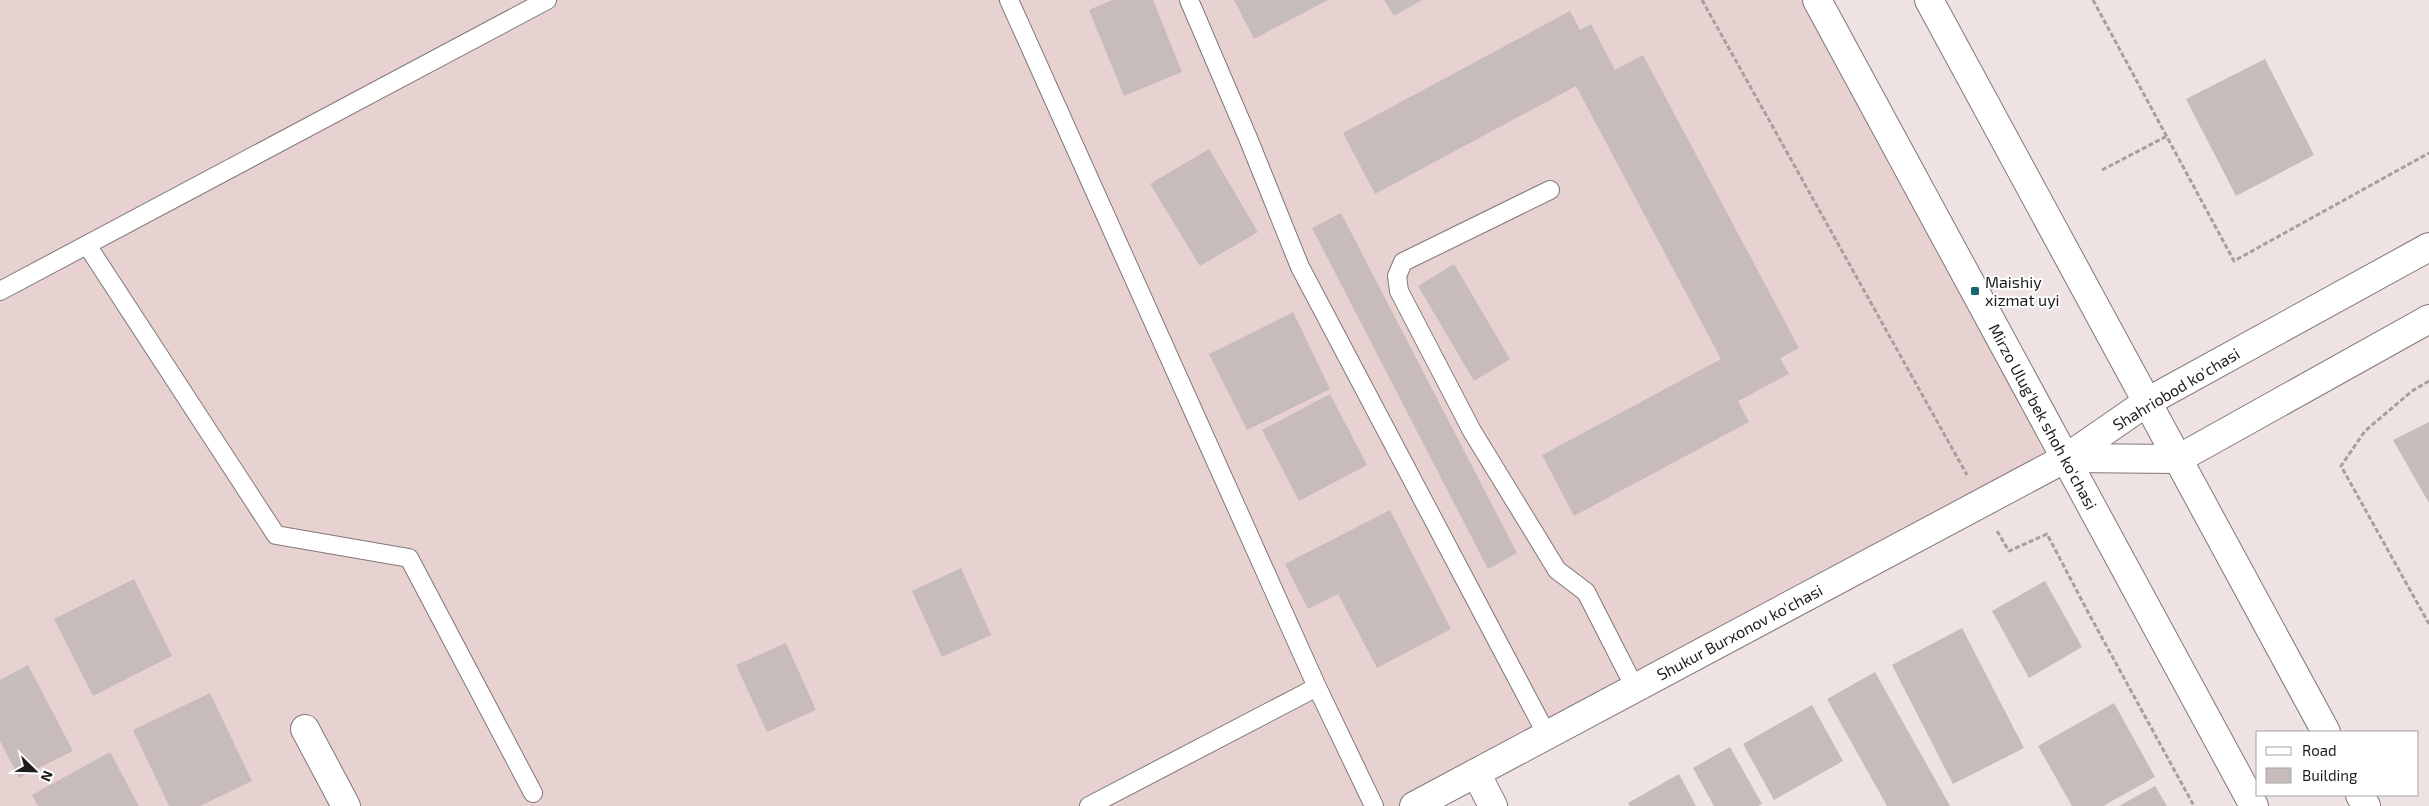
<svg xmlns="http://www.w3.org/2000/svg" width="2429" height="806" font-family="'Exo 2',sans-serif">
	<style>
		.built { fill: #e7d2d1 }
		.building { fill: #c7bcbb }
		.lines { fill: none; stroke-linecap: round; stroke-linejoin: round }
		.service-casing { stroke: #817776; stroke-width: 20 }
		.minor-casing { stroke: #817776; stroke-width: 30 }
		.tertiary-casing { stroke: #817776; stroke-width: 30 }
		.secondary-casing { stroke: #817776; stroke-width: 30 }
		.primary-casing { stroke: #817776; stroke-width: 30 }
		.path { stroke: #a89e9e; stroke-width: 3; stroke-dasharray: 5 2.5; stroke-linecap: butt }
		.service { stroke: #fff; stroke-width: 18 }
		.minor { stroke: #fff; stroke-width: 28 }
		.tertiary { stroke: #fff; stroke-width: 28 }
		.secondary { stroke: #fff; stroke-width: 28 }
		.primary { stroke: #fff; stroke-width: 28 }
		.poi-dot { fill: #18666b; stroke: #fff; stroke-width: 2 }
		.labels { text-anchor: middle; stroke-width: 4; stroke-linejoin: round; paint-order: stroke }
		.poi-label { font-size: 16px; fill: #1f1b1b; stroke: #fff; text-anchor: start }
		.street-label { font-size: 16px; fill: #1f1b1b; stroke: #fff }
	</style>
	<rect width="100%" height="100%" fill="#efe2e2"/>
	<path class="built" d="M0 0H1817L2066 458 1414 806H0Z"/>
	<path class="building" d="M1112 0H1153L1182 72 1124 96 1089 10Z
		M1234 0H1328L1254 39Z
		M1384 0H1422L1394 16Z
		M1570 11 1580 30 1591 24 1615 70 1643 55 1799 348 1780 358 1789 374 1738 401 1749 422 1574 516 1542 455 1721 359 1576 86 1375 194 1343 133Z
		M2265 59 2314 155 2236 196 2186 99Z
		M1209 149 1258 232 1200 266 1150 184Z
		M1341 213 1517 553 1488 569 1312 228Z
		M1454 264 1510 359 1474 381 1418 286Z
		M1293 312 1330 389 1247 430 1209 354Z
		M1330 394 1367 465 1299 501 1262 430Z
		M2429 422V503L2393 440Z
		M1390 510 1451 629 1377 668 1338 594 1308 609 1285 564Z
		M961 568 991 635 942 657 912 591Z
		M134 579 172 656 93 696 54 619Z
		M2045 581 2082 647 2029 678 1992 611Z
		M1962 628 2024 748 1953 784 1892 665Z
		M786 643 816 710 767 732 736 665Z
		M28 665 73 751 19 778 0 741V680Z
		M1875 672 1950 806H1887L1827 699Z
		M210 693 252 781 200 806H169L133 730Z
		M2114 703 2155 777 2103 806H2072L2038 746Z
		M1812 705 1843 761 1774 800 1743 744Z
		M1730 747 1762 804 1758 806H1714L1693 768Z
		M110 752 139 806H38L32 795Z
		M1679 774 1696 806H1630L1628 803Z
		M2155 786 2167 806H2119Z"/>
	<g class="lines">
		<g class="service-casing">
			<path id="service" d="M1009 0 1317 687 1374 806
				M1189 0 1248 138 1300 267 1547 735
				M1550 190 1403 262 1397 276 1399 291 1472 431 1557 570 1586 592 1635 688
				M87 245 276 535 409 558 533 793
				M0 291 547 0
				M1089 806 1317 687"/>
		</g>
		<g class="minor-casing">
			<path id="minor" d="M305 729 346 806
				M1476 773 1493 806"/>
		</g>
		<g class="tertiary-casing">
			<g id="tertiary">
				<path id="s1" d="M1414 806 2066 458"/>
			</g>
		</g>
		<g class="secondary-casing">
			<path id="secondary" d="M2147 402 2429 247
				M2178 459 2429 319"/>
		</g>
		<g class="primary-casing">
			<g id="primary">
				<path id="s2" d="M1817 0 2254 806"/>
				<path d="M1929 0 2326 732"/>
				<path d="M2066 458 2178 459"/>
				<path d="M2066 458 2147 402"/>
				<path d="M2360 795 2366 806"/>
			</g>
		</g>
		<path class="path" d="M1702 0 1967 475
			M2093 0 2234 261 2429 153
			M2102 170 2167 136
			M2429 381 2412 391 2365 431 2341 466 2429 624
			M1997 531 2009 551 2047 534 2089 614 2194 806"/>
		<use href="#service" class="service"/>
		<use href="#minor" class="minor"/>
		<use href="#tertiary" class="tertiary"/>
		<use href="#secondary" class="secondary"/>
		<use href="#primary" class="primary"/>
	</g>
	<rect class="poi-dot" x="1970" y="286" width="10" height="10" rx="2.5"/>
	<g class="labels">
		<g class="poi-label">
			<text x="1985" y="288">Maishiy<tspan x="1985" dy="18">xizmat uyi</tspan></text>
		</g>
		<g class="street-label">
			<text transform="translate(2176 389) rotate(-31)" y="6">Shahriobod ko'chasi</text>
			<text dy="6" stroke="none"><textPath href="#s2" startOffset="474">Mirzo Ulug'bek shoh ko'chasi</textPath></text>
			<text dy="6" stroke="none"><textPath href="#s1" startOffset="369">Shukur Burxonov ko'chasi</textPath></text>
		</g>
	</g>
	<rect x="2256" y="731" width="162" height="65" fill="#ffffff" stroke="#a5a4a4"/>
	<rect x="2266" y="747" width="25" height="8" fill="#ffffff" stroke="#a5a4a4"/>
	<text x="2302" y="756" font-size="15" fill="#1f1b1b">Road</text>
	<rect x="2266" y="768" width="25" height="15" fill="#c7bcbb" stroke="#a5a4a4"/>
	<text x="2302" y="781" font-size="15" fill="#1f1b1b">Building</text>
	<g transform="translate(35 771) rotate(113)" stroke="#ffffff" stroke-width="4" paint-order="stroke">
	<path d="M0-4L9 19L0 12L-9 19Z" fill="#1f1b1b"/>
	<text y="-8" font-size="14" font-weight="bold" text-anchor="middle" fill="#1f1b1b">N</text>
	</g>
</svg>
